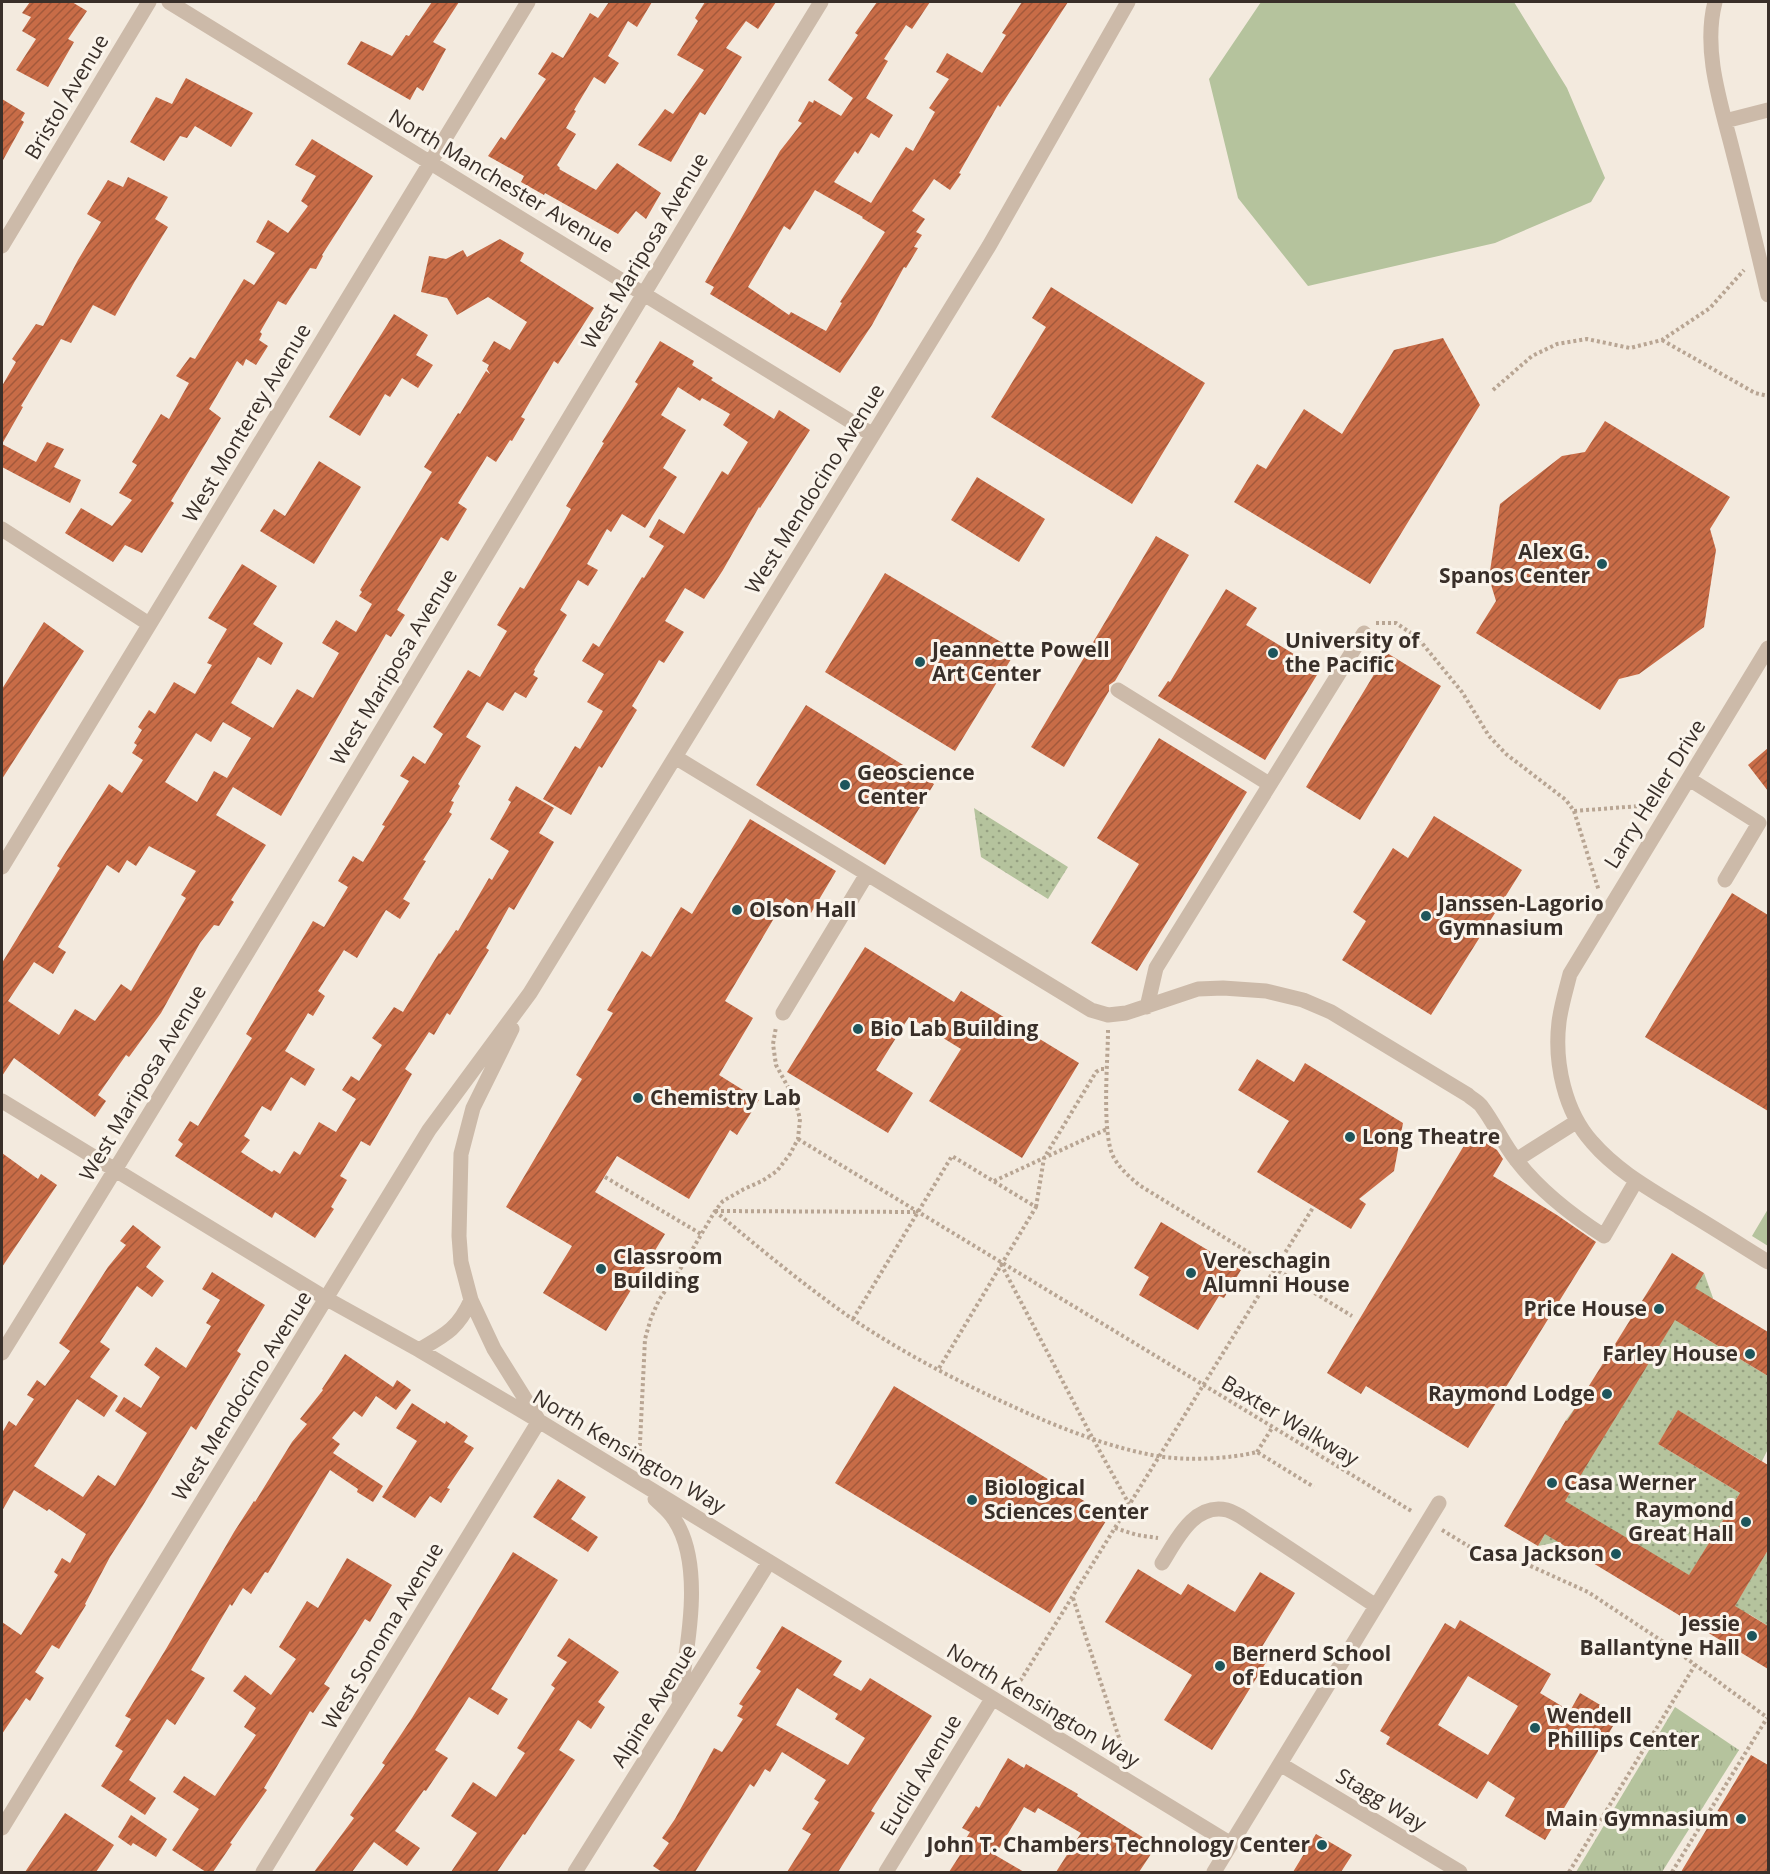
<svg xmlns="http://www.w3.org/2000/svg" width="1770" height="1874" font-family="'Open Sans',sans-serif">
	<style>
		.grass { fill: url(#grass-tufts) }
		.park { fill: url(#park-dots) }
		.pitch { fill: #b5c39d }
		.building { fill: url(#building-hatch); fill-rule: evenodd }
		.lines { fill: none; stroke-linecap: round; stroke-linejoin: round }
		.path { stroke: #b8a593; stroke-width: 4; stroke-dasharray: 3 3; stroke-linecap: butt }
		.minor { stroke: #ccbaa9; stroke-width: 15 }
		.poi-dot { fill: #1e555b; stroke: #faf4eb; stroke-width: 2 }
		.labels { text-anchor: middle; stroke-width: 6; stroke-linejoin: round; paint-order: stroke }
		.street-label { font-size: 21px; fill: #392f29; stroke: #faf4eb }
		.poi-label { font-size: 21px; font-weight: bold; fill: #392f29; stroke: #faf4eb; text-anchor: start }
	</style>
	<defs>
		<pattern id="grass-tufts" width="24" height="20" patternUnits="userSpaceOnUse" patternTransform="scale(1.5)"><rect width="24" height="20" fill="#b5c39d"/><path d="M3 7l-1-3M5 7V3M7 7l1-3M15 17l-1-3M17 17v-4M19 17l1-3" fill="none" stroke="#949f80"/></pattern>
		<pattern id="park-dots" width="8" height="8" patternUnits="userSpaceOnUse" patternTransform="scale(1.5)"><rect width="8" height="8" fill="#b5c39d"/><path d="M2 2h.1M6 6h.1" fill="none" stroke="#949f80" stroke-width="1.8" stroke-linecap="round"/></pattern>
		<pattern id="building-hatch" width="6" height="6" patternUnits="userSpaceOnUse" patternTransform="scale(1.5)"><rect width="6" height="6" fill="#c86c47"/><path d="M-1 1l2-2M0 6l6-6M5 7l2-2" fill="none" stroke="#a3593b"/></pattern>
	</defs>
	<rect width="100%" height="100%" fill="#f3eade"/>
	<path class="grass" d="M1675 1707 1739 1750 1662 1872H1576Z"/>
	<path class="park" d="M974 808 1068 867 1048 899 981 857Z
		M1704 1273 1713 1298 1693 1331 1768 1376V1449L1762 1461 1679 1411 1658 1444 1740 1493 1669 1608 1578 1510 1558 1542 1538 1546 1600 1440 1566 1420 1581 1400 1646 1366Z
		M1768 1550V1626L1749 1614 1730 1645 1716 1637Z"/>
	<path class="pitch" d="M1261 2H1514L1567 88 1605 178 1591 202 1495 243 1308 286 1238 198 1209 79Z
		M1768 1209V1246L1752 1236Z"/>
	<path class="building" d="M30 2H72L87 11 68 39 74 42 48 87 16 70 36 39 22 31 31 17 22 13Z
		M432 2H459L433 42 446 49 423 91 417 87 410 100 347 64 361 41 392 56 406 35 409 36Z
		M609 2H652L637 27 628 21 608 56 619 63 605 84 594 77 574 110 576 111 566 128 576 134 557 165 560 168 559 169 596 190 617 163 661 193 646 219 636 211 618 234 545 193 544 195 521 182 524 176 488 156 501 137 505 140 546 79 538 74 552 52 563 58 590 13 598 18Z
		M705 2H776L758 29 746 21 726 48 742 57 705 115 700 112 671 162 638 145 665 109 673 114 704 70 677 55 698 21 695 18Z
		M877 2H930L912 29 906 25 884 59 888 61 866 98 893 115 879 138 871 133 858 154 855 151 834 182 871 203 906 147 913 151 935 112 929 108 949 79 936 72 947 53 982 73 1006 35 1002 33 1022 2H1068L1000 107 998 105 959 173 961 174 950 190 934 179 912 211 925 219 916 232 922 235 914 247 918 248 906 268 904 267 872 325 840 373 710 294 714 287 705 282 780 151 802 123 798 121 809 101 813 103 814 100 841 116 853 98 828 80 858 35 855 33ZM815 190 863 217 862 218 885 232 840 302 842 303 826 331 791 312 789 315 748 287 784 226 790 230Z
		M186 78 253 113 231 147 195 126 187 138 180 136 164 161 130 142 156 97 172 104Z
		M2 99 25 113 21 120 24 122 2 162Z
		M312 139 373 176 322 255 323 256 316 269 310 268 286 305 278 301 260 332 262 334 259 340 268 346 256 365 246 359 243 366 237 361 209 409 221 418 171 501 174 503 142 553 125 545 113 562 65 533 81 508 112 526 132 500 119 493 137 465 132 462 161 414 169 419 189 383 176 376 190 357 195 359 244 279 254 285 275 253 256 242 268 220 288 233 308 206 301 201 316 176 295 165Z
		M128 177 168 197 155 219 168 227 135 281 115 316 93 305 71 343 61 339 21 406 23 407 2 444 36 462 47 442 64 449 54 467 81 480 70 503 2 467V386L16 362 12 359 36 324 43 326 78 260 101 222 87 214 108 180 123 187Z
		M500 239 524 253 520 261 594 308 558 364 554 361 521 417 525 419 512 441 510 440 496 462 487 456 458 503 467 509 448 541 441 537 397 610 405 615 391 637 386 634 281 816 233 787 216 815 266 845 231 900 234 902 219 926 214 925 200 943 161 1013 129 1057 126 1055 98 1095 106 1101 95 1117 14 1058 2 1076V963L60 868 57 866 109 784 122 793 143 760 132 753 137 745 134 743 142 730 138 727 149 710 155 714 174 682 195 694 212 665 207 663 227 629 208 618 242 564 277 586 253 624 283 643 271 665 258 657 231 703 273 728 297 689 313 698 339 653 322 643 336 620 356 632 372 604 359 596 362 592 360 590 432 472 424 467 458 413 460 414 486 371 490 374 487 369 489 365 482 361 494 341 510 350 527 322 488 297 457 315 447 298 421 292 429 256 446 259 463 250 467 257ZM223 722 251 738 227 778 214 771 197 802 165 782 196 733 211 742ZM149 846 196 871 181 895 186 898 131 991 121 984 95 1021 75 1009 59 1035 8 1001 34 962 53 974 66 952 58 947 107 865 119 873 127 860 136 866Z
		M1051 287 1205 383 1132 504 991 417 1046 327 1032 318Z
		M394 314 428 335 416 355 433 365 418 388 402 378 390 397 385 394 360 436 329 417Z
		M1443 338 1480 405 1370 584 1234 502 1257 464 1266 469 1304 409 1342 434 1394 350Z
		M660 341 694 361 692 365 713 378 711 380 774 419 779 410 810 430 760 508 759 507 723 570 704 599 685 588 665 621 684 632 664 663 659 660 632 706 637 710 602 768 599 766 571 815 543 799 575 746 580 749 603 711 587 702 604 674 582 661 593 643 599 647 642 577 644 578 664 546 649 537 659 519 684 534 722 471 728 475 748 442 723 425 730 414 702 398 700 401 678 387 661 415 686 430 663 468 677 477 645 528 622 514 611 532 607 529 587 564 598 570 588 586 578 580 560 610 567 615 534 670 535 671 533 675 538 678 526 698 515 692 503 711 487 702 466 737 481 746 458 784 460 786 451 801 454 802 449 812 452 814 423 860 426 861 403 899 410 903 400 919 386 910 357 958 344 950 318 991 325 996 313 1016 308 1013 285 1051 315 1069 305 1086 291 1077 271 1111 262 1106 244 1136 250 1140 241 1152 272 1172 274 1170 280 1174 294 1151 300 1155 319 1122 336 1132 356 1099 342 1090 351 1076 359 1081 382 1045 372 1038 394 1007 403 1012 439 953 440 954 456 930 458 931 489 878 492 880 509 851 490 839 511 802 508 800 516 786 554 808 539 833 554 842 514 910 509 907 486 948 489 950 450 1015 447 1013 434 1035 429 1032 405 1069 412 1074 370 1146 361 1141 340 1176 347 1180 331 1207 334 1209 315 1238 275 1212 272 1218 175 1156 183 1144 178 1140 190 1121 198 1126 252 1038 246 1034 313 921 324 927 348 887 338 881 353 856 363 862 385 826 382 825 409 781 400 776 413 756 425 764 443 734 433 727 468 670 480 677 507 631 497 625 520 587 524 589 562 525 571 509 566 506 604 443 602 442 638 384 635 382Z
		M1605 421 1730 497 1710 529 1716 550 1704 627 1639 674 1619 679 1600 710 1476 633 1496 601 1489 578 1500 504 1562 456 1585 452Z
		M319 461 361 487 314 564 260 531 274 509 285 516Z
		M977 477 1045 519 1019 562 951 520Z
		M1156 536 1189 555 1115 681 1109 685V691L1064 767 1031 747Z
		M885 573 1016 651 955 751 825 672Z
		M1226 589 1257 608 1246 625 1320 670 1265 760 1158 696 1168 681 1170 682Z
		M44 622 84 651 2 779V689Z
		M1387 653 1441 686 1360 820 1306 787Z
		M806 705 934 784 885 865 756 785Z
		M1159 738 1247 792 1137 971 1091 943 1139 864 1097 838Z
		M1768 748V791L1748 765Z
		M1434 816 1522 870 1431 1015 1342 960 1366 921 1353 912 1393 848 1408 858Z
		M750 819 836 871 811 913 786 898 725 1001 753 1018 719 1075 759 1100 737 1135 730 1130 689 1199 617 1156 595 1192 665 1234 606 1331 543 1293 572 1246 506 1207 582 1079 576 1075 613 1013 607 1010 642 951 651 957 681 907 692 914Z
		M1732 893 1768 915V1111L1645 1037Z
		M865 947 954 1002 961 991 1079 1063 1022 1158 929 1101 961 1049 909 1017 876 1070 913 1093 888 1133 787 1072Z
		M1257 1059 1294 1082 1305 1063 1403 1123 1394 1171 1359 1199 1366 1204 1351 1229 1257 1172 1289 1121 1238 1090Z
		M1471 1134 1497 1150 1503 1159 1493 1176 1557 1215 1596 1242 1468 1448 1366 1386 1361 1394 1327 1373Z
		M2 1153 38 1179 41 1174 57 1185 2 1267Z
		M1161 1222 1241 1270 1224 1298 1219 1296 1198 1330 1139 1295 1149 1277 1134 1268Z
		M133 1225 161 1247 146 1267 164 1281 152 1297 137 1286 100 1342 110 1349 90 1377 118 1396 104 1417 77 1399 34 1466 83 1497 98 1475 115 1486 147 1433 115 1411 124 1397 141 1408 160 1377 144 1365 156 1347 186 1368 211 1326 206 1323 220 1300 202 1289 212 1272 265 1305 237 1351 241 1354 210 1406 196 1430 191 1426 142 1507 110 1557 85 1604 86 1605 59 1649 52 1645 35 1672 44 1678 30 1701 26 1698 2 1734V1622L21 1635 58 1575 54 1572 62 1558 70 1563 86 1534 49 1509 47 1511 14 1490 2 1511V1433L9 1421 16 1426 34 1399 27 1395 37 1380 45 1386 70 1351 59 1343 108 1267 126 1245 120 1241Z
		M1672 1253 1704 1273 1695 1288 1768 1332V1376L1675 1320 1565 1501 1689 1575 1740 1493 1658 1444 1678 1410 1768 1465V1550L1735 1606 1768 1626V1669L1545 1534 1538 1546 1504 1526 1566 1420 1567 1421Z
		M345 1354 393 1387 397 1380 411 1390 396 1410 376 1396 362 1417 354 1411 332 1438 340 1444 333 1453 383 1486 373 1502 357 1492 358 1489 330 1470 268 1573 265 1572 251 1594 243 1588 232 1606 230 1604 191 1670 205 1678 175 1725 167 1719 129 1780 156 1798 145 1815 101 1786 123 1751 115 1746 131 1719 125 1716 166 1649 234 1532 254 1501 255 1502 292 1442 307 1424 300 1419 323 1390 322 1389Z
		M894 1386 1109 1516 1050 1613 835 1483Z
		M412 1403 445 1424 446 1421 468 1436 464 1442 474 1448 447 1488 450 1489 441 1503 430 1496 415 1518 382 1497 417 1441 396 1428Z
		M558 1479 586 1497 571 1519 598 1537 588 1552 533 1517Z
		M513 1552 558 1580 491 1689 508 1699 498 1715 469 1697 435 1750 448 1758 426 1791 424 1790 395 1831 420 1848 407 1866 374 1842 352 1872H314L354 1818 350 1815 385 1765 382 1763 412 1718Z
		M347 1558 392 1585 370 1622 365 1619 324 1684 330 1688 313 1713 310 1711 264 1788 267 1790 230 1843 232 1844 213 1872H206L172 1850 199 1809 173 1792 184 1776 215 1796 256 1735 244 1727 256 1708 233 1691 245 1675 271 1695 296 1659 279 1647 307 1601 318 1608Z
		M1138 1569 1181 1595 1188 1584 1235 1612 1260 1572 1295 1593 1260 1650 1270 1656 1212 1750 1164 1720 1192 1675 1105 1622Z
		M1460 1620 1551 1674 1540 1693 1570 1711 1580 1693 1619 1716 1545 1840 1505 1816 1515 1798 1488 1781 1477 1799 1386 1744 1390 1737 1380 1731 1445 1623 1455 1629ZM1468 1676 1518 1706 1488 1755 1438 1725Z
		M782 1626 842 1661 833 1675 861 1691 870 1678 932 1716 871 1811 875 1813 838 1872H787L811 1834 802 1829 819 1802 814 1799 826 1780 782 1752 770 1772 765 1769 754 1787 750 1784 695 1872H662L653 1866 669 1843 662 1838 675 1819 714 1748 722 1752 743 1719 737 1716 743 1706 739 1704 761 1671 756 1668ZM797 1688 838 1714 835 1719 865 1738 848 1765 776 1725Z
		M569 1638 619 1672 598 1702 605 1707 591 1729 578 1720 559 1750 575 1760 525 1835 523 1834 497 1872H451L477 1833 451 1816 473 1782 496 1797 525 1753 517 1748 555 1688 551 1685 567 1662 557 1656Z
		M1751 1755 1768 1765V1872H1681Z
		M1008 1758 1024 1768 1026 1764 1078 1794 1077 1796 1152 1843 1150 1845 1155 1848 1139 1872H1056L1081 1833 1038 1808 1035 1813 1024 1807 995 1855 1024 1872H949L960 1855 957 1853 970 1832 962 1828 976 1806 979 1808Z
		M65 1813 114 1845 96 1872H25Z
		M131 1815 167 1839 156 1857 133 1843 131 1846 118 1837Z
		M1316 1834 1352 1855 1341 1872H1293Z"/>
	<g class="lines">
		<path class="path" d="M1662 340 1755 393 1768 396
			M1493 390 1532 356 1557 344 1587 339 1630 348 1662 340 1710 308 1744 270
			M1376 623H1396L1417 637 1462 692 1489 736 1506 754 1566 800 1574 811 1653 805
			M1574 811 1599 891
			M1108 1030C1108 1060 1101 1135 1114 1158 1121 1170 1130 1177 1139 1185L1352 1316
			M798 1139 1413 1512
			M605 1177 701 1234
			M994 1181 1107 1129
			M1036 1207 1044 1158 1096 1072 1101 1069H1107
			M715 1211C759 1248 804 1285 851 1318 894 1347 940 1372 986 1394 1041 1420 1097 1445 1157 1456 1185 1461 1230 1459 1257 1452L1314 1487
			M715 1211 915 1212
			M1001 1264 1093 1439 1129 1504
			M853 1319 952 1156 1036 1207 938 1370
			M1257 1452 1272 1428
			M639 1464 645 1339 651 1318 659 1300 685 1262 715 1211 723 1201 744 1189 762 1181 777 1171 790 1154 798 1139 800 1119 795 1100 776 1065 773 1044 776 1027
			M1115 1528 1137 1535 1158 1538
			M1442 1530 1470 1547 1524 1563 1588 1592 1668 1645 1768 1718
			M1073 1598 1126 1759
			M1014 1691 1314 1206
			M1569 1872 1695 1665
			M1672 1872 1767 1718"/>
		<path class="minor" d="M169 2 873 435
			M1715 2C1702 52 1722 107 1734 156 1746 202 1757 248 1768 295
			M1725 121 1768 110
			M2 246 149 2
			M2 529 149 624
			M1768 648 1570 974C1566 990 1561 1006 1559 1022 1554 1063 1565 1112 1592 1142 1616 1170 1648 1188 1679 1207 1709 1225 1739 1244 1768 1262
			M1118 690 1269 784
			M675 757 1091 1010 1108 1015 1126 1013 1198 989 1223 988 1266 991 1303 1000 1331 1012 1468 1095C1472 1099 1479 1102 1482 1107 1495 1124 1503 1144 1517 1161 1541 1192 1571 1215 1604 1236L1636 1181
			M1689 779 1759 823 1725 880
			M2 867 528 2
			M1147 1007 1156 968 1364 633
			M783 1013 867 874
			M2 1101 327 1299 419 1350 539 1421 1231 1844
			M1516 1160 1576 1122
			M419 1350C445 1335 458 1329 471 1300
			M2 1353C280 906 546 451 821 2
			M655 1499C661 1505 669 1511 674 1519 705 1564 687 1649 679 1700
			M1162 1563C1176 1541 1194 1502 1227 1510 1231 1511 1236 1514 1240 1516L1376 1606
			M1280 1764 1460 1872
			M2 1828 429 1130 530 993 989 246 1128 2
			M263 1872 539 1421 494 1349 471 1300 461 1262 459 1236 461 1154 473 1108 512 1029
			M575 1872 769 1562
			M886 1872 992 1699
			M1214 1872 1439 1503"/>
	</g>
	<g class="poi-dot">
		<circle cx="1602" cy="564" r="6"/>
		<circle cx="1273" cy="653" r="6"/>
		<circle cx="920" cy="662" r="6"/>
		<circle cx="845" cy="785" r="6"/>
		<circle cx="737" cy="910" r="6"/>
		<circle cx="1426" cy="916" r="6"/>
		<circle cx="858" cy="1029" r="6"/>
		<circle cx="638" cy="1098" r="6"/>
		<circle cx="1350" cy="1137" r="6"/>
		<circle cx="601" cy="1269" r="6"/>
		<circle cx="1191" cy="1273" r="6"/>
		<circle cx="1659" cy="1309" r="6"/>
		<circle cx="1750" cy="1354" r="6"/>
		<circle cx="1607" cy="1394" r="6"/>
		<circle cx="1552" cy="1483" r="6"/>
		<circle cx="972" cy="1500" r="6"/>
		<circle cx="1746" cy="1522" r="6"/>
		<circle cx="1616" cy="1554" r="6"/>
		<circle cx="1752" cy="1636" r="6"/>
		<circle cx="1220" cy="1666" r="6"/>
		<circle cx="1535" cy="1728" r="6"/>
		<circle cx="1741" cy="1819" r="6"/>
		<circle cx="1322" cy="1845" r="6"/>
	</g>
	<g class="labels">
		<g class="street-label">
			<text transform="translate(67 97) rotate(-59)" y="7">Bristol Avenue</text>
			<text transform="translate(501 181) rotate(31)" y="7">North Manchester Avenue</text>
			<text transform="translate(645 251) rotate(-59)" y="7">West Mariposa Avenue</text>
			<text transform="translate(247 423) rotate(-59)" y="7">West Monterey Avenue</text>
			<text transform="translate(815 489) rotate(-58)" y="7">West Mendocino Avenue</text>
			<text transform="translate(394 667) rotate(-59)" y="7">West Mariposa Avenue</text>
			<text transform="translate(1655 794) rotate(-58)" y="7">Larry Heller Drive</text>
			<text transform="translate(143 1083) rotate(-59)" y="7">West Mariposa Avenue</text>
			<text transform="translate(242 1396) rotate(-58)" y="7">West Mendocino Avenue</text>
			<text transform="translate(1290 1421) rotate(31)" y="7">Baxter Walkway</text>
			<text transform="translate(629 1452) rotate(31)" y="7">North Kensington Way</text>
			<text transform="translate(383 1636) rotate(-59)" y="7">West Sonoma Avenue</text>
			<text transform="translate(654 1706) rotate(-58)" y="7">Alpine Avenue</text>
			<text transform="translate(1043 1706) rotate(31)" y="7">North Kensington Way</text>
			<text transform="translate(921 1775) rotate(-59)" y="7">Euclid Avenue</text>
			<text transform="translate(1381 1800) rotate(31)" y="7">Stagg Way</text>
		</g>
		<g class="poi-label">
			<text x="1590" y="559" text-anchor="end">Alex G.<tspan x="1590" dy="24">Spanos Center</tspan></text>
			<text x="1285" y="648">University of<tspan x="1285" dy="24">the Pacific</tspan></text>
			<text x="932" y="657">Jeannette Powell<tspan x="932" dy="24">Art Center</tspan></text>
			<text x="857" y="780">Geoscience<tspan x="857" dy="24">Center</tspan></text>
			<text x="1438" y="911">Janssen-Lagorio<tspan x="1438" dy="24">Gymnasium</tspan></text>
			<text x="749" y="917">Olson Hall</text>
			<text x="870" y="1036">Bio Lab Building</text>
			<text x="650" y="1105">Chemistry Lab</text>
			<text x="1362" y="1144">Long Theatre</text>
			<text x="613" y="1264">Classroom<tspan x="613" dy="24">Building</tspan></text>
			<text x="1203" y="1268">Vereschagin<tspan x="1203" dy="24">Alumni House</tspan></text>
			<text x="1647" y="1316" text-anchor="end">Price House</text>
			<text x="1738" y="1361" text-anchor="end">Farley House</text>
			<text x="1595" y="1401" text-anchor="end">Raymond Lodge</text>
			<text x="1564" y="1490">Casa Werner</text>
			<text x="984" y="1495">Biological<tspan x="984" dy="24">Sciences Center</tspan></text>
			<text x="1734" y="1517" text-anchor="end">Raymond<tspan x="1734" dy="24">Great Hall</tspan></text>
			<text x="1604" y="1561" text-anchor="end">Casa Jackson</text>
			<text x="1740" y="1631" text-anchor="end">Jessie<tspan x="1740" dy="24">Ballantyne Hall</tspan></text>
			<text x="1232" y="1661">Bernerd School<tspan x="1232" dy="24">of Education</tspan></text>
			<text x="1547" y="1723">Wendell<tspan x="1547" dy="24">Phillips Center</tspan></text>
			<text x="1729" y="1826" text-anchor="end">Main Gymnasium</text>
			<text x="1310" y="1852" text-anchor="end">John T. Chambers Technology Center</text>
		</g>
	</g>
	<rect width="1770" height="1874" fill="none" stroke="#392f29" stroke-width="6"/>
</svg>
